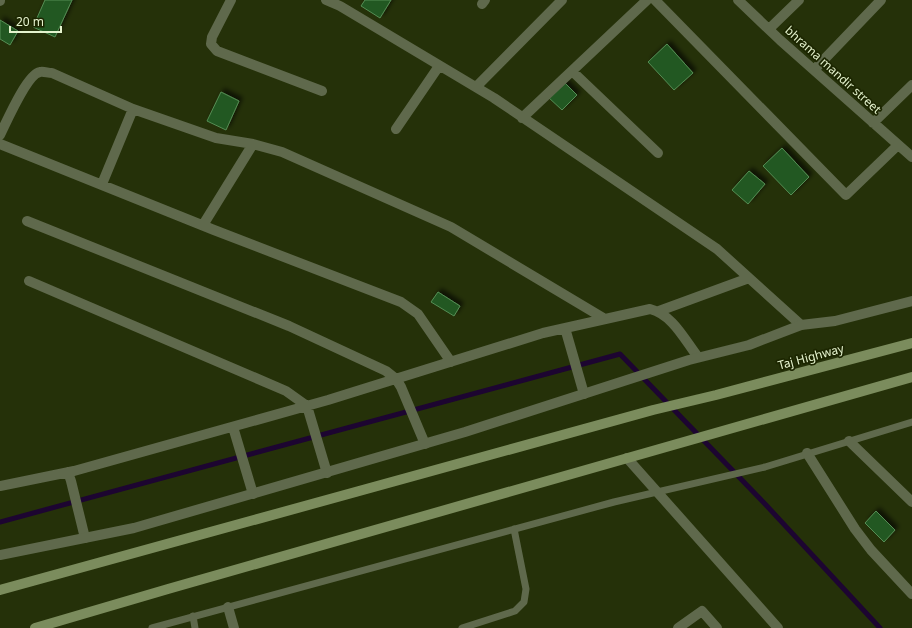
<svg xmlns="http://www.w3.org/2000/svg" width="912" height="628" font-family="'Noto Sans',sans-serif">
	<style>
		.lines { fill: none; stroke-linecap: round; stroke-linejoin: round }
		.stream { stroke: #1d0531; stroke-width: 5 }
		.building { fill: #205822; stroke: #558d54; filter: url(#shadow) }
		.service { stroke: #5f694c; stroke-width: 7 }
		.minor { stroke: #5f694c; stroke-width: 10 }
		.tertiary { stroke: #5f694c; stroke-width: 10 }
		.secondary { stroke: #7b8c5d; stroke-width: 10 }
		.labels { text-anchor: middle; stroke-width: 3.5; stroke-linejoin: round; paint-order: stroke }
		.street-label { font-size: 12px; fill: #e5f3ce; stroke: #1c2601 }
	</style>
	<defs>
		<filter id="shadow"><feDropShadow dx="3.5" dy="-3.5" stdDeviation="2" flood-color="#0009"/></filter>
	</defs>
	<rect width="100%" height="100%" fill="#253109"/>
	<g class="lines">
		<path class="stream" d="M0 522 620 354 766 505 880 628"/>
	</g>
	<path class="building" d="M45 0H72L55 37 33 27Z
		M365 0H391L380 18 361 6Z
		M0 20 18 31 10 45 0 39Z
		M667 44 693 73 674 90 648 62Z
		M563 81 577 95 562 110 548 97Z
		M221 92 239 101 226 130 207 121Z
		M782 148 809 177 791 195 763 166Z
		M749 171 765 184 748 204 732 190Z
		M438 292 460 306 454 316 431 302Z
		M876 511 895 530 884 542 865 523Z"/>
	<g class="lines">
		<path class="service" d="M193 616 195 628
			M152 628 614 502 765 467 912 422
			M462 628 515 611 524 602 526 589 514 529"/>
		<path class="minor" d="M231 0 212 37 211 44 217 51 322 91
			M326 0 340 6 494 98 717 249 801 325
			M655 0 846 195 898 145
			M738 0 780 40 912 157
			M0 1V0
			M482 4 485 0
			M769 29 799 0
			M814 70 881 0
			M572 71 658 153
			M476 87 562 0
			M522 118 647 0
			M873 123 912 85
			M396 129 439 66
			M0 135C6 123 27 74 40 72 43 71 48 73 52 73L133 109 216 138 253 144 282 152 451 227 605 319
			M0 144 214 230 401 302 418 314 451 362
			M102 184 133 109
			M27 221 289 326 386 371 396 379 401 387 425 444
			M203 225 253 144
			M29 281 286 391 307 406 327 473
			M659 311 749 278
			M565 328 584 394
			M233 427 253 494
			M849 441 912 502
			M807 453 855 529 871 550 912 594
			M68 472 71 481 85 538
			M0 486 74 471 328 400 543 333 650 309C673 315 684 339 698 357
			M228 607 234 628
			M678 628 702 611 717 628"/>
		<path class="tertiary" d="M627 458 778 628
			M0 555 134 528 465 432 689 360 749 345 801 325 835 321 912 301"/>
		<path class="secondary" d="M0 590 653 410 716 395 912 343
			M35 628 168 589 912 377"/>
	</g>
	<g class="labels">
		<g class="street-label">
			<text transform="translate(833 70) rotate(42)" y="4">bhrama mandir street</text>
			<text transform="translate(811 357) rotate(-15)" y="4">Taj Highway</text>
		</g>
	</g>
	<path d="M10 26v6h51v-6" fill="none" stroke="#e5f3ce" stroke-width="2"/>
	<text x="16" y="26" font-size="12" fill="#e5f3ce" stroke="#1c2601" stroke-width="3" paint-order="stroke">20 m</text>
</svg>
